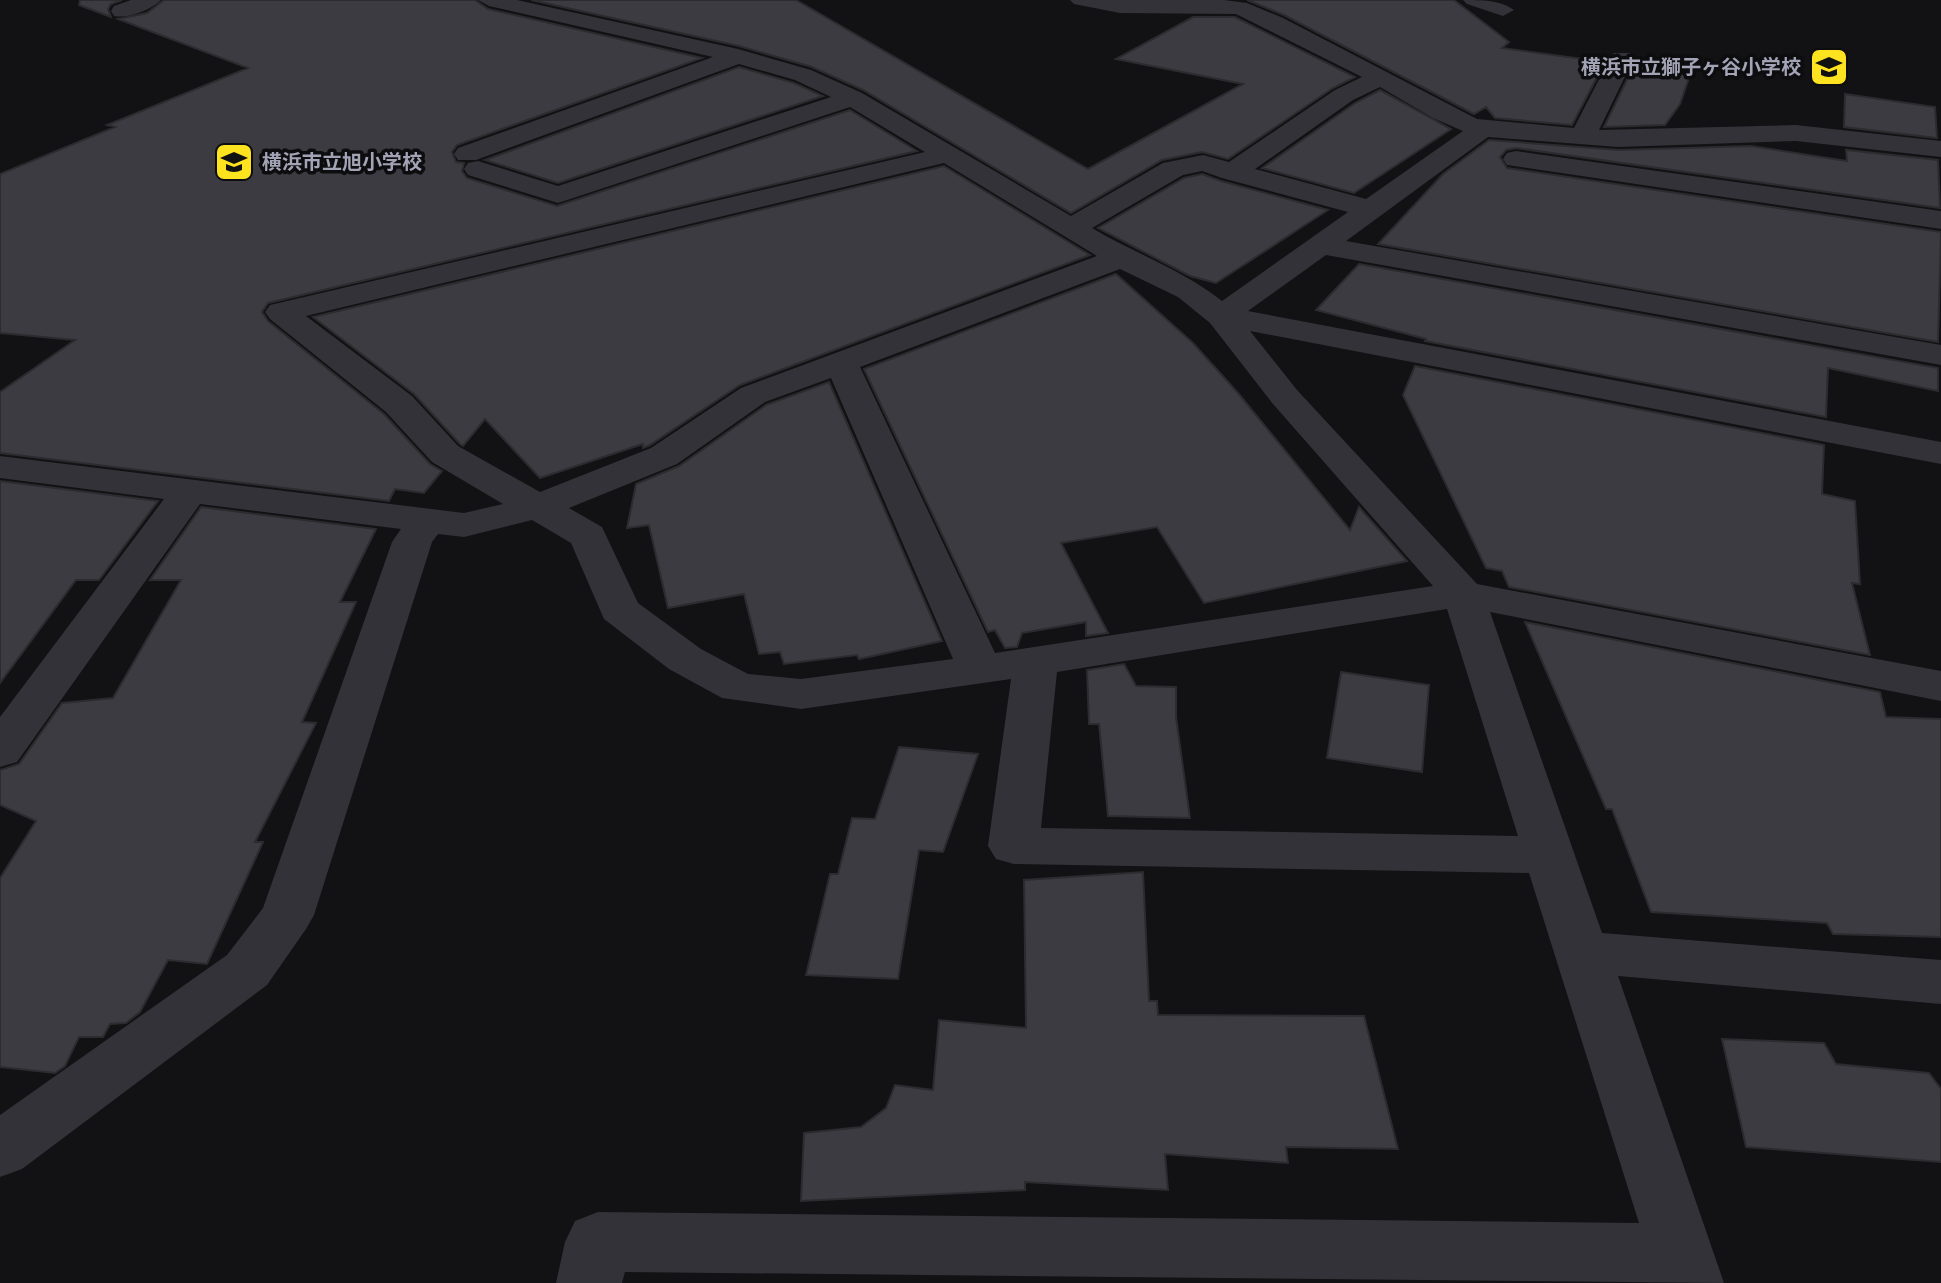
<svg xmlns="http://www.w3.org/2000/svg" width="1941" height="1283" font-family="'Sofia Sans Condensed','Noto Sans JP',sans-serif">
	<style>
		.building { fill: #3c3b41; stroke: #2c2b2f; stroke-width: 2 }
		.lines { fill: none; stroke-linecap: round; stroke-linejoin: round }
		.minor { fill: #323238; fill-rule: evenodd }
		.labels { text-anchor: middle; stroke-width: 7; stroke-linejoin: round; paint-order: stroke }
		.far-poi-label { font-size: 20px; font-weight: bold; fill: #a2a3b5; stroke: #0d0c0e; text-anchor: end }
	</style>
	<rect width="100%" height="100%" fill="#121113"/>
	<path class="building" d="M80 0H122L111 4 108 9 111 17 79 5Z
		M164 0H475L488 9 702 58 457 145 452 152 456 162 464 163 462 171 467 178 557 206 850 110 917 151 268 303 262 312 268 321 384 414 430 464 442 471 424 493 395 489 389 501 0 453V392L75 340 0 333V174L115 127 107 125 248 68 118 19 147 13Z
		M531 0H796L1088 169 1243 84 1116 59 1193 17H1235L1355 77 1333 88 1228 159 1202 152 1162 160 1071 213 863 90 812 67 739 46Z
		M1247 0H1454L1509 42 1502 48 1605 62 1572 125 1495 118 1486 107 1474 114 1284 15Z
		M1634 65 1690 75 1680 104 1665 125 1604 127Z
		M739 67 794 83 823 96 558 183 485 160Z
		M1380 90 1451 129 1354 193 1262 168 1355 103Z
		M1845 94 1935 107 1937 138 1844 127Z
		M1489 140 1618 150 1751 146 1847 161 1846 150 1938 160 1940 208 1516 148 1506 150 1500 157 1507 168 1941 232 1938 342 1378 244 1443 174Z
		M944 166 1090 255 740 385 650 445 643 448V444L540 478 485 419 463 446 460 444 414 394 313 317Z
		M1202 174 1221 181 1328 210 1216 283 1190 276 1098 228 1184 178Z
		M1359 264 1938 368V391L1828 368 1826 417 1425 341 1426 339 1316 310Z
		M1116 274 1193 343 1238 393 1350 530 1359 507 1407 561 1204 603 1157 527 1061 543 1108 633 1086 636V622L1022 633 1017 647 1005 648 995 630 988 632 864 369Z
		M1415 366 1824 445 1822 494 1855 501 1860 584 1852 583 1870 655 1509 587 1502 571 1486 568 1403 395Z
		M829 382 942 641 859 659 857 655 784 664 780 652 759 654 744 594 668 608 649 525 627 528 636 484 679 466 766 405Z
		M0 481 158 501 99 580H76L0 683Z
		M201 507 376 529 340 602H356L302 722 316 723 255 842H263L207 964 168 960 140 1012 126 1023 110 1024 103 1037H79L65 1066 55 1073 0 1067V878L36 821 0 805V770L19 764 62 703 113 698 181 580H150Z
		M1525 622 1880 692 1886 717 1941 719V937L1833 934 1827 923 1651 912 1612 809H1606Z
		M1124 664 1136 686 1176 687V717L1190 818 1108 816 1099 724H1089L1087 670Z
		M1341 672 1429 685 1422 772 1327 758Z
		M899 747 978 754 943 852 919 850 898 979 806 975 830 874H838L852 818 875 819Z
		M1143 872 1149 1001H1157L1158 1015 1364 1016 1398 1149 1286 1147 1288 1163 1165 1154 1168 1190 1025 1182V1190L801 1201 804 1133 861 1127 886 1108 895 1085 933 1090 939 1020 1026 1028 1024 880Z
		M1722 1039 1824 1043 1836 1064 1929 1073 1941 1089V1162L1746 1147Z"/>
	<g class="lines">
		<path class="minor" d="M131 0H161C151 10 128 19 114 16L111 11 114 6Z
			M478 0H517L738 49 811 70 862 93 1071 216 1163 163 1203 155 1229 162 1335 90 1362 77 1236 14 1120 13 1074 4 1070 0H1224L1247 3 1283 18 1477 119 1574 128 1610 58 1614 53H1630L1634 58 1599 130 1796 125 1941 141V157L1796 141 1618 147 1488 137 1346 241 1941 345V365L1326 255 1248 311 1941 442V464L1250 331 1297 390 1477 584 1941 671V701L1490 612 1602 933 1941 960V1004L1618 976 1724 1283 625 1272 622 1283H556L565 1242 575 1221 598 1212 1639 1223 1529 873 1014 864 996 859 988 846 1011 679 801 709 722 698 669 669 604 619 571 543 532 520 464 537 438 534 432 542 314 915 306 929 267 985 22 1169 0 1177V1115L227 955 263 908 392 542 401 529 200 504 17 762 0 767V717L164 499 0 478V456L464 513 503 504 432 462 386 412 270 319 265 312 270 305 925 152 850 107 558 203 468 175 464 169 468 163 478 161 558 186 831 97 795 80 739 64 476 160H458L454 154 458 148 713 57 489 6ZM1380 87 1433 118 1463 131 1366 199 1255 169 1353 100ZM944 163 1097 256 741 388 651 448 540 492 458 446 412 396 306 316ZM1202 171 1222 178 1348 212 1222 301C1183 270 1134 253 1092 228L1183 175ZM1120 269 1178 297 1210 323 1273 404 1433 586 995 653 860 367ZM831 378 953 659 801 679 748 674 701 649 638 603 602 527 569 508 677 464 765 402ZM1447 609 1518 836 1041 828 1057 672Z
			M1463 0C1481 0 1501 0 1514 10L1503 16 1467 4Z
			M1516 151 1941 211V229L1507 165 1503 159 1507 153Z"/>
	</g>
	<defs>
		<g id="school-square" transform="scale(2)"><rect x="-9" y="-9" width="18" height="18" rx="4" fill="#fde220" stroke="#0d0c0e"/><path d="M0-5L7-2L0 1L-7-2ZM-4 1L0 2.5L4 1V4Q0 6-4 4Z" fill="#111"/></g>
	</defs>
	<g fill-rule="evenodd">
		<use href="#school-square" x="1829" y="67"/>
		<use href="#school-square" x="234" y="162"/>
	</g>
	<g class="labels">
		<g class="far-poi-label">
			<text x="1801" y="74">横浜市立獅子ヶ谷小学校</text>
			<text x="262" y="169" text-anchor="start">横浜市立旭小学校</text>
		</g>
	</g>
</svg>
